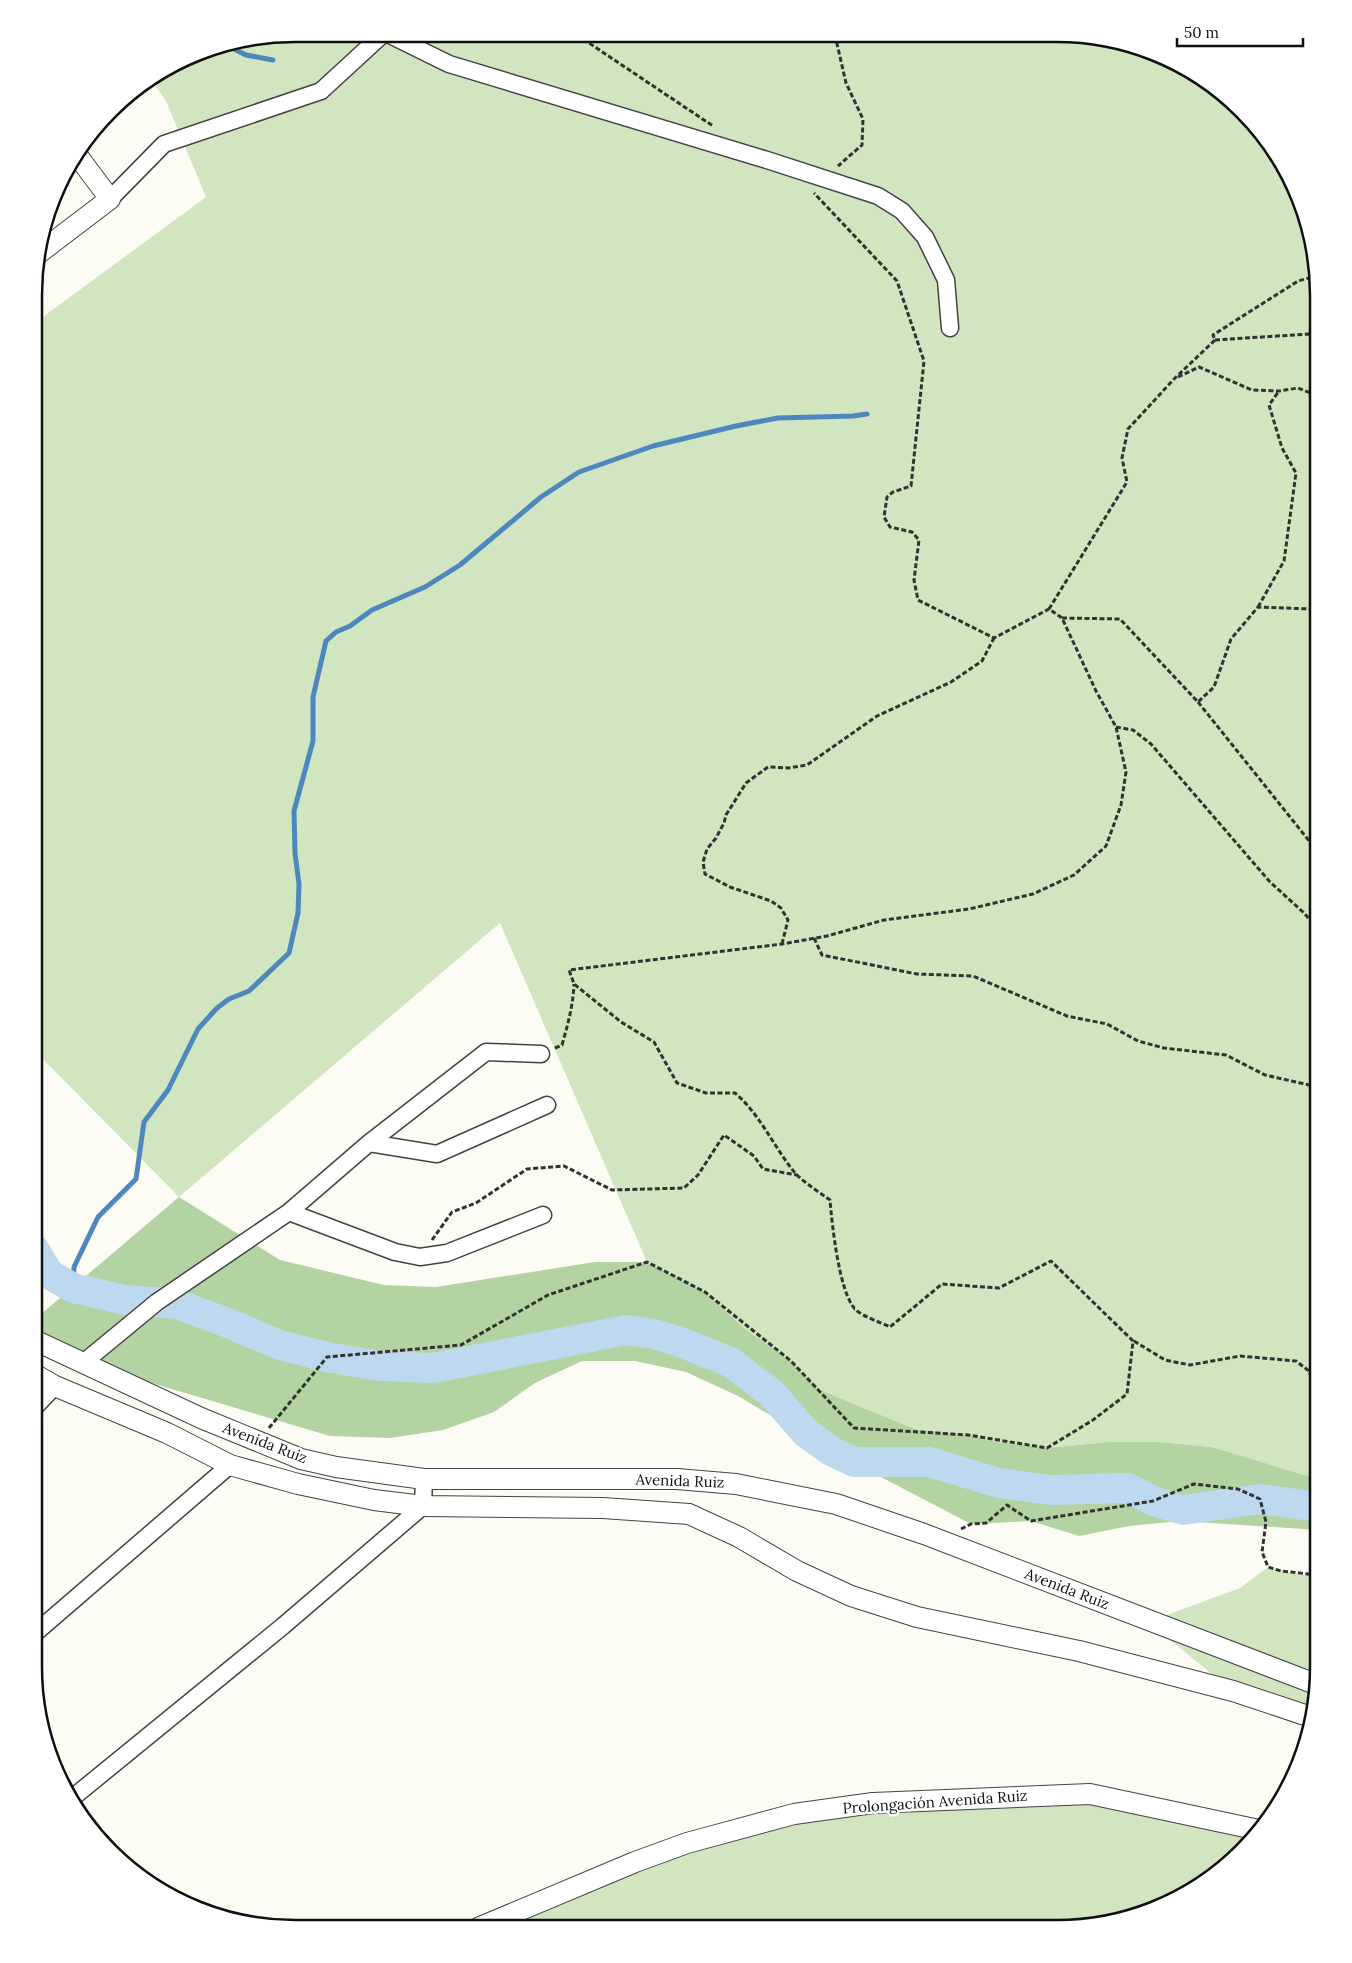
<svg xmlns="http://www.w3.org/2000/svg" width="1352" height="1963" font-family="Lora,serif">
	<style>
		.green { fill: #d0e5c0 }
		.forest { fill: #b4d3a2 }
		.lines { fill: none; stroke-linecap: round; stroke-linejoin: round }
		.stream { stroke: #4e87bd; stroke-width: 5 }
		.river { stroke: #bed9ef; stroke-width: 30 }
		.minor-casing { stroke: #434343; stroke-width: 19 }
		.tertiary-casing { stroke: #434343; stroke-width: 22 }
		.path { stroke: #323232; stroke-width: 3; stroke-dasharray: 5 2.5; stroke-linecap: butt }
		.minor { stroke: #fff; stroke-width: 16 }
		.tertiary { stroke: #fff; stroke-width: 20 }
		.labels { text-anchor: middle; stroke-width: 5; stroke-linejoin: round; paint-order: stroke }
		.street-label { font-size: 15px; fill: #101010; stroke: #fff }
		.rim { fill: none; stroke: #101010; stroke-width: 2.5 }
	</style>
	<rect width="100%" height="100%" fill="#fdfcf4"/>
	<path class="green" d="M296 34 1091 36 1156 54 1215 88 1264 136 1291 180 1313 244 1318 296V1479L1212 1447 1159 1442H1107L1047 1448 996 1442 968 1435 915 1429 820 1390 791 1361 745 1329 705 1292 647 1262 500 923 179 1197 35 1051 36 322 206 197 166 101 153 82 211 48Z
		M1268 1567 1301 1575H1318V1685L1312 1712 1228 1687 1148 1622 1240 1588Z
		M1068 1796 1261 1828 1229 1864 1172 1902 1108 1924 1056 1929 486 1928 526 1899 791 1817Z"/>
	<path class="forest" d="M179 1197 280 1260 384 1285 436 1287 595 1262H647L705 1292 745 1329 791 1361 820 1390 915 1429 968 1435 996 1442 1047 1448 1107 1442H1159L1212 1447 1318 1479V1530L1180 1521 1129 1526 1079 1536 1031 1521 971 1524 831 1451 738 1396 686 1372 635 1361H582L535 1383 494 1412 443 1430 390 1438 330 1436 84 1363 34 1343V1320Z"/>
	<g class="lines">
		<path class="stream" d="M226 45 246 55 273 60
			M73 1288 74 1267 98 1217 136 1179 144 1122 168 1090 198 1029 217 1008 229 999 249 991 289 953 298 913 299 884 295 853 294 811 313 741V697L326 641 336 632 350 626 372 610 425 587 460 565 541 497 579 472 653 446 736 426 778 418 853 416 867 414"/>
		<path class="river" d="M34 1249 49 1274 73 1288 125 1300 177 1304 228 1323 280 1345 327 1357 380 1366 433 1368 626 1330 654 1334 680 1342 730 1362 771 1393 806 1433 831 1451 854 1462H929L999 1483 1050 1490 1128 1488 1153 1501 1183 1510 1260 1499 1318 1507"/>
		<g class="minor-casing">
			<path id="minor" d="M388 34 449 64 767 160 878 196 902 211 925 237 946 280 950 328
				M110 199 164 144 321 91 383 34
				M369 1143 437 1154 547 1105
				M289 1212 395 1252 420 1257 447 1253 543 1215
				M83 1363 157 1302 289 1212 369 1143 486 1052 541 1054
				M34 1408 55 1386
				M34 1634 230 1465
				M71 1799 283 1626 423 1506 424 1479"/>
		</g>
		<g class="tertiary-casing">
			<path id="tertiary" d="M39 253 110 199 77 155
				M34 1340 201 1418 301 1459 336 1467 424 1479H677L736 1484 836 1504 924 1534 1318 1685
				M34 1374 55 1386 167 1433 230 1465 298 1484 374 1500 423 1506 603 1508 689 1514 739 1537 797 1571 851 1596 917 1617 1079 1651 1233 1691 1311 1717
				M478 1928 635 1862 687 1843 794 1814 873 1803 1090 1794 1259 1830"/>
		</g>
		<path class="path" d="M577 35 713 126
			M835 35 846 83 863 119 862 145 838 166
			M1215 340 1309 334 1318 336
			M1178 377 1199 367 1252 390 1279 391 1298 388 1318 396
			M1258 607 1284 561 1296 473 1282 448 1269 405 1279 391
			M1049 609 1127 482 1122 458 1128 429 1174 379 1215 340 1213 335 1298 281 1316 276
			M1062 618 1120 619 1198 702 1214 687 1231 639 1258 607 1310 609 1318 606
			M1198 702 1318 852
			M1116 727 1133 730 1151 744 1270 882 1303 912 1318 929
			M814 938 822 955 917 974 973 976 1067 1016 1107 1024 1138 1041 1164 1048 1226 1055 1265 1075 1318 1087
			M782 944 788 920 781 908 771 901 730 887 705 874 703 862 707 849 716 838 724 823 726 815 746 783 768 767 789 768 807 765 877 716 951 682 982 661 994 638
			M555 1048 562 1045C568 1024 573 1006 574 984
			M432 1240 452 1212 476 1203 527 1169 564 1166 612 1190 684 1188 698 1175 724 1135 754 1156 763 1169 797 1175
			M1134 1341 1165 1360 1190 1365 1240 1356 1296 1361 1309 1371 1318 1398
			M269 1428 327 1357 461 1345 548 1295 647 1262 705 1292 791 1361 854 1428 968 1435 1047 1448 1093 1420 1127 1394 1133 1341 1051 1261 999 1288 942 1284 890 1327C880 1322 863 1317 855 1309 839 1292 832 1224 830 1200 819 1192 806 1184 796 1174 774 1148 761 1115 735 1093H706L677 1083 654 1042 621 1022 574 984 569 970 782 944 827 936 884 920 969 909 1033 894 1074 875 1106 846 1121 805 1126 772 1116 727 1096 691 1062 618 1049 609 994 638 918 600 914 580 919 540 912 532 890 527 884 517 887 497 893 492 911 486 924 361 897 281 814 193
			M961 1529 971 1524 986 1523 1007 1505 1031 1521 1153 1501 1194 1484 1238 1489 1260 1499 1266 1522 1262 1552 1268 1567 1281 1571 1318 1575"/>
		<use href="#minor" class="minor"/>
		<use href="#tertiary" class="tertiary"/>
	</g>
	<g class="labels">
		<g class="street-label">
			<text transform="translate(265 1443) rotate(21)" y="5">Avenida Ruiz</text>
			<text transform="translate(680 1481) rotate(2)" y="5">Avenida Ruiz</text>
			<text transform="translate(1067 1589) rotate(21)" y="5">Avenida Ruiz</text>
			<text transform="translate(935 1802) rotate(-4)" y="5">Prolongación Avenida Ruiz</text>
		</g>
	</g>
	<path d="M0 0H1352V1963H0ZM295 42H1057A253 253 0 0 1 1310 295V1667A253 253 0 0 1 1057 1920H295A253 253 0 0 1 42 1667V295A253 253 0 0 1 295 42Z" fill="#fff" fill-rule="evenodd"/>
	<path class="rim" d="M295 42H1057A253 253 0 0 1 1310 295V1667A253 253 0 0 1 1057 1920H295A253 253 0 0 1 42 1667V295A253 253 0 0 1 295 42Z"/>
	<path d="M1177 38v8h126v-8" fill="none" stroke="#101010" stroke-width="2.5"/>
	<text x="1184" y="38" font-size="15" fill="#101010" stroke="#ffffff" stroke-width="4" paint-order="stroke">50 m</text>
</svg>
